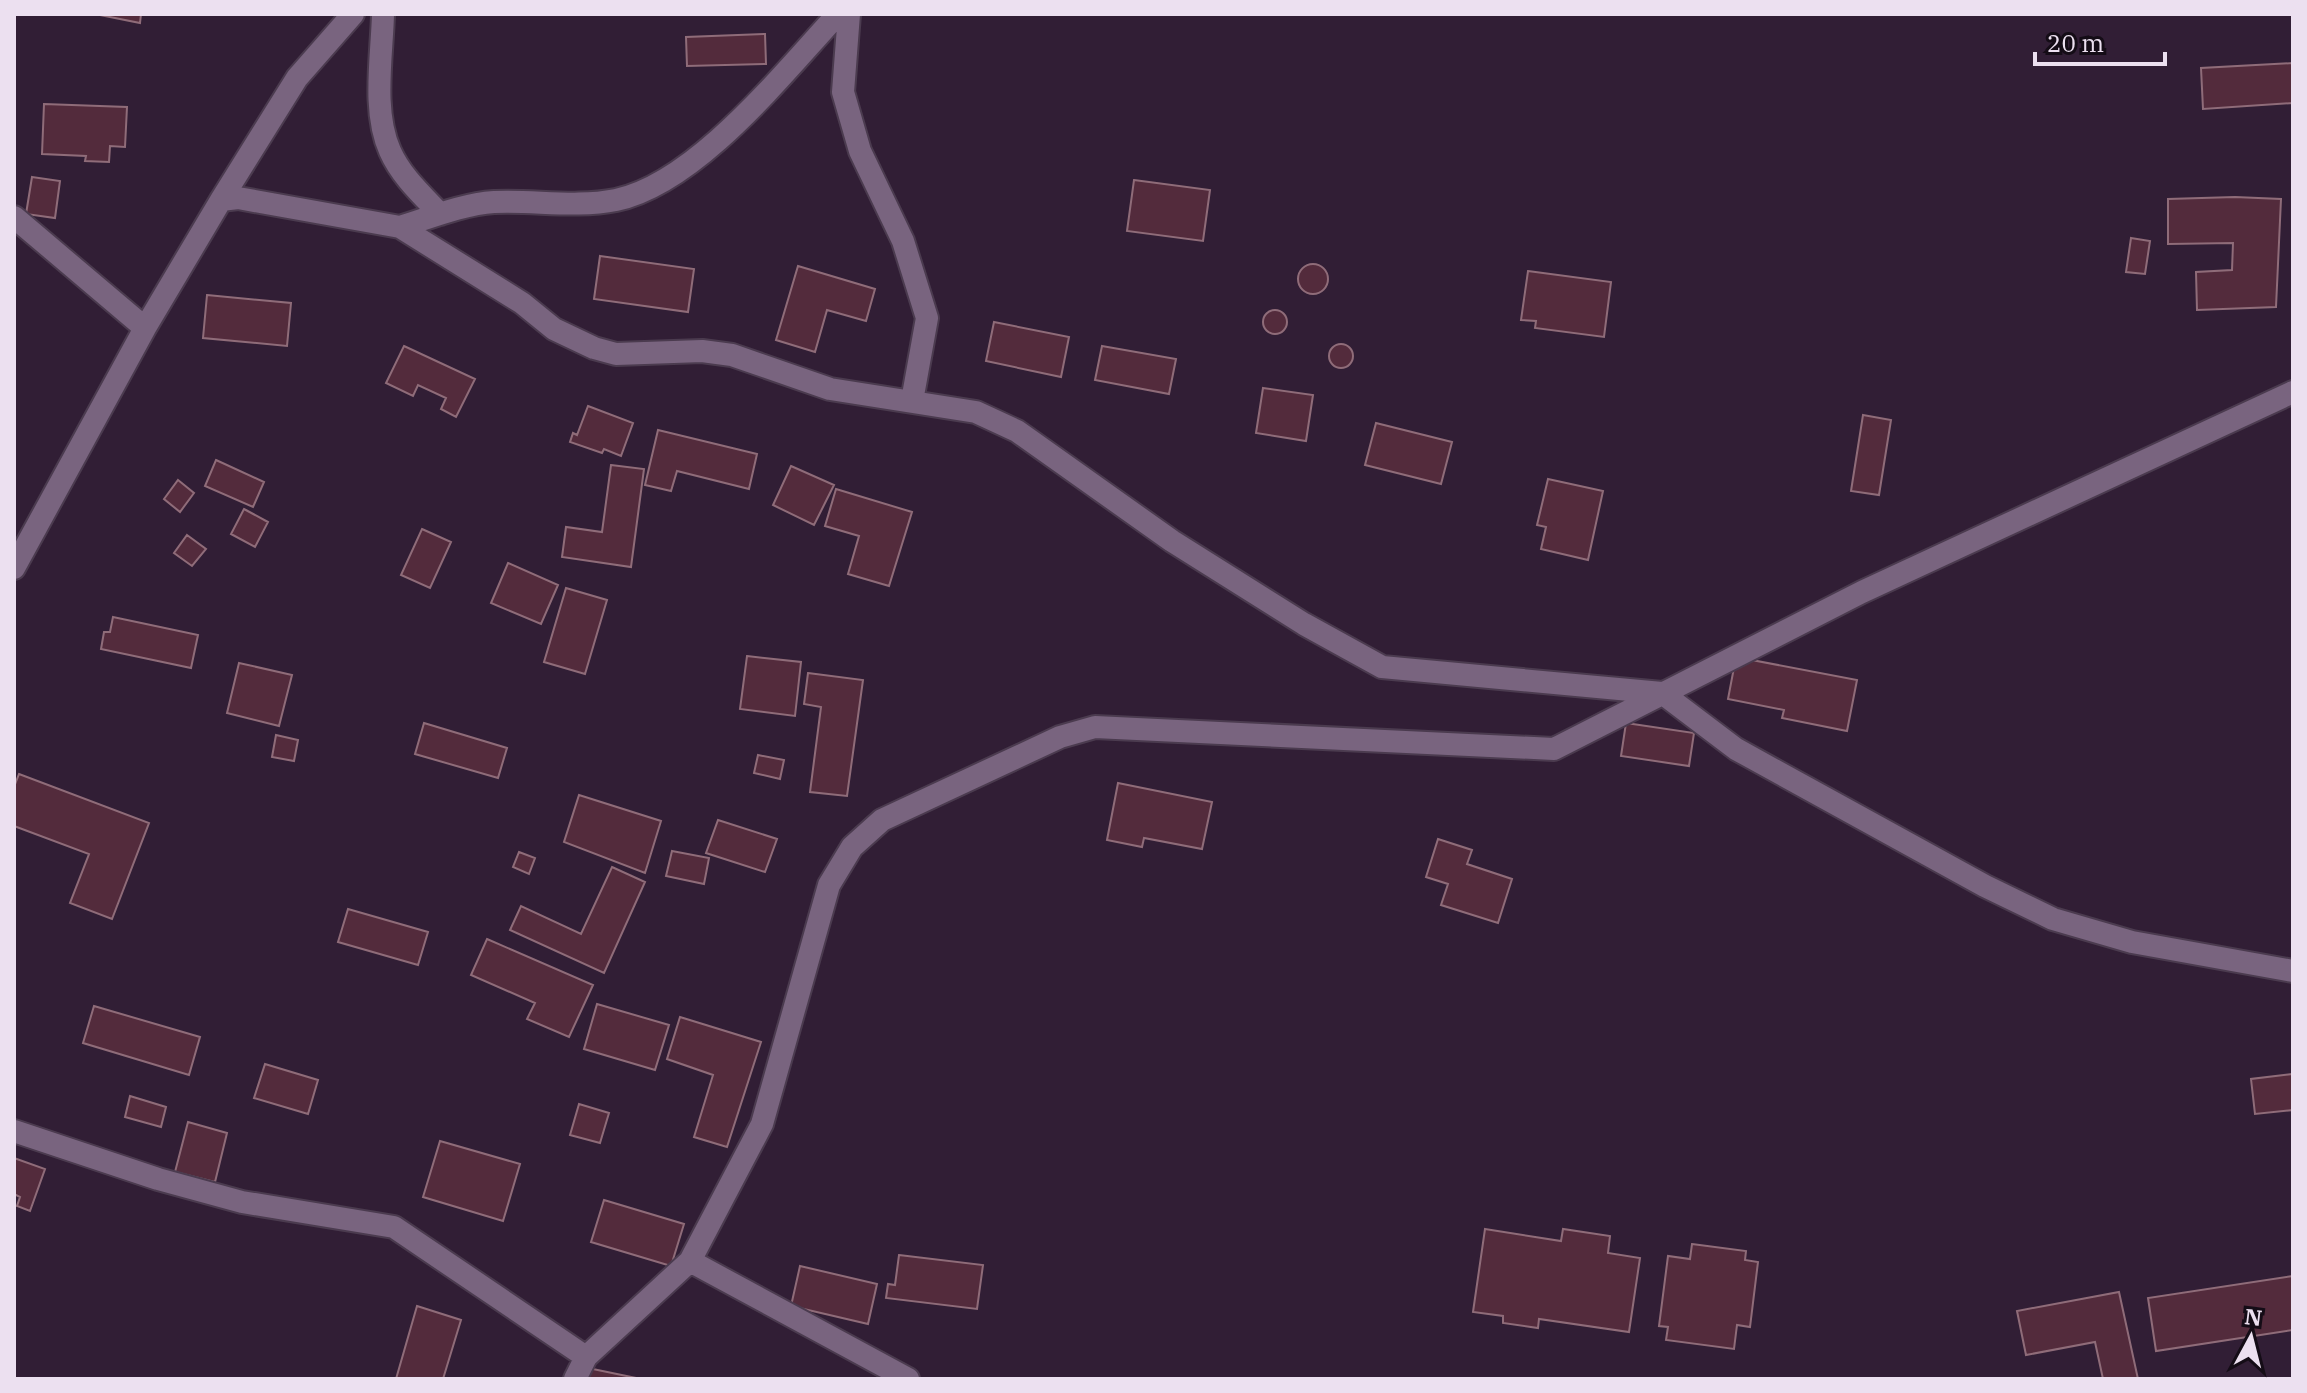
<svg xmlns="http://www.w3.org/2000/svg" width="2307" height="1393" font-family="'IBM Plex Serif',serif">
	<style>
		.building { fill: #532b3c; stroke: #8f6c79; stroke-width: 2 }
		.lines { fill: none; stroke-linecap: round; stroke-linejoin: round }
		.minor-casing { stroke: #4b3b4f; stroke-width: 26 }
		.minor { stroke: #79647f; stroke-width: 22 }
	</style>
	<rect width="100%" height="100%" fill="#311e35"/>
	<path class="building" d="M95 14H141L140 23Z
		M765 34 766 64 687 66 686 37Z
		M2293 63V103L2203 109 2201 68Z
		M44 104 127 107 125 147 110 146 109 162 85 161 86 156 42 154Z
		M32 177 60 181 55 218 26 214Z
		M1134 180 1210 190 1203 241 1127 231Z
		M2235 197 2281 199 2276 307 2197 310 2196 272 2232 270 2233 243 2168 244V199Z
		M2131 238 2150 241 2145 274 2126 272Z
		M600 256 694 269 688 312 594 299Z
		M1298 279a15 15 0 1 1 30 0a15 15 0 1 1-30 0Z
		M798 266 875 289 866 321 827 310 815 352 776 340Z
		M1528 271 1611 282 1604 337 1535 328 1536 321 1521 320Z
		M207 295 291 303 287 346 203 338Z
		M1263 322a12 12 0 1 1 24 0a12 12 0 1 1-24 0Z
		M994 322 1069 337 1061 377 986 361Z
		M1329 356a12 12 0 1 1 24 0a12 12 0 1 1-24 0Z
		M404 346 475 379 456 417 441 409 446 398 418 385 413 396 386 383Z
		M1102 346 1176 359 1169 394 1095 380Z
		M1263 388 1313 395 1306 441 1256 433Z
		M588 406 633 423 621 456 604 449 602 453 570 442 573 433 577 435Z
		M1863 415 1891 420 1879 495 1851 491Z
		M1376 423 1452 442 1441 484 1365 465Z
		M658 430 757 454 749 489 677 471 671 491 645 485Z
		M216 460 264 482 253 507 205 486Z
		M611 465 644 469 631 567 562 557 566 527 602 532Z
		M791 466 834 485 814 525 773 505Z
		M1548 479 1603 491 1588 560 1541 549 1546 527 1537 525Z
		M178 480 194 493 180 512 164 499Z
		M836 489 912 512 889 586 848 574 859 536 825 526Z
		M244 509 268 522 255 547 231 534Z
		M422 529 451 542 430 588 401 575Z
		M187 535 206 549 192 566 174 553Z
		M508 563 558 585 541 624 491 603Z
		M566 588 607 600 585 674 544 662Z
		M113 617 198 635 191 668 101 649 104 632H110Z
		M747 656 801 662 795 716 740 709Z
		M1736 657 1857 680 1847 731 1782 718 1784 710 1728 699Z
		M239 663 292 675 279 726 227 713Z
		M808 673 863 680 847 796 810 792 821 707 804 704Z
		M424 723 507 748 498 778 415 754Z
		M1626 723 1694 733 1689 766 1621 756Z
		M276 735 298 740 294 761 272 757Z
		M758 755 784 760 780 779 754 773Z
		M19 774 149 823 112 919 70 903 89 854 14 826V787Z
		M1118 783 1212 802 1202 849 1144 838 1142 847 1107 840Z
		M579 795 661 821 645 873 564 842Z
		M718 820 777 839 765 872 706 853Z
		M1438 839 1472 850 1467 864 1512 879 1498 923 1441 905 1448 884 1426 877Z
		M672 851 709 858 704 884 666 876Z
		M519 852 535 858 529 874 513 867Z
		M612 867 645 882 604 973 510 930 521 906 581 934Z
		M348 909 428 932 418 965 338 942Z
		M487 939 593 985 569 1037 527 1019 535 1003 471 975Z
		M597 1004 669 1025 655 1070 584 1049Z
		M94 1006 200 1037 189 1075 83 1043Z
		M680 1017 761 1042 727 1147 694 1137 713 1075 667 1059Z
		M265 1064 318 1080 308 1114 254 1098Z
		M2293 1074V1110L2255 1114 2251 1079Z
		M130 1096 166 1107 161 1127 125 1117Z
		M579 1104 609 1113 600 1143 570 1135Z
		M188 1122 227 1133 215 1182 175 1172Z
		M440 1141 520 1164 503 1221 423 1197Z
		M14 1158 45 1169 30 1211 17 1206 20 1197 14 1194Z
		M604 1200 684 1224 671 1266 591 1242Z
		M1485 1229 1561 1241 1563 1229 1610 1236 1608 1253 1640 1258 1629 1332 1539 1319 1538 1328 1503 1323V1316L1473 1312Z
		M1692 1244 1746 1251 1745 1260 1758 1262 1750 1327 1737 1325 1734 1349 1666 1340 1668 1327 1659 1326 1668 1256 1690 1259Z
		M899 1255 983 1265 977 1309 886 1298 888 1284 895 1285Z
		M800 1266 877 1284 868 1324 791 1306Z
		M2293 1276V1330L2156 1351 2148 1298Z
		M2119 1292 2138 1379H2103L2095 1342 2026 1355 2017 1311Z
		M417 1306 461 1320 443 1379H396Z
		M588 1368 641 1379H586Z"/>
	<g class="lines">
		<g class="minor-casing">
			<path id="minor" d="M383 14C382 56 372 111 390 151 401 176 422 195 440 214
				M849 14 843 92 860 151 903 241 927 318 912 401
				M221 200 297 78 353 14
				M14 217 145 328
				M400 227C429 218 463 204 494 202 534 200 576 208 616 200 697 183 783 73 838 14
				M14 568 145 328 221 200 238 198 400 227 522 303 554 329 594 348 616 354 702 351 732 355 830 389 976 412 1017 431 1172 541 1304 624 1382 667 1662 693 1736 749 1985 886 2053 919 2132 942 2293 971
				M14 1131 158 1179 242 1202 394 1227 586 1357
				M690 1261 908 1379
				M575 1379 586 1357 690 1261 762 1124 829 885 852 847 882 820 1060 737 1095 727 1554 749 1862 592 2293 392"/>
		</g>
		<use href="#minor" class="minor"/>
	</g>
	<rect width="2307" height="1393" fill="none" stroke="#ece0f0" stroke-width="32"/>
	<g transform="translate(2251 1337) rotate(7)" stroke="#140c16" stroke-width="6" paint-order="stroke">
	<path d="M0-6L14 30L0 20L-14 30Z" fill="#ece0f0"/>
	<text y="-12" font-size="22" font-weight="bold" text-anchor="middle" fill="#ece0f0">N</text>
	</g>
	<path d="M2035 52v12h130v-12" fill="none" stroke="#ece0f0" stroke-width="4"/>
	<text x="2047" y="52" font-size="24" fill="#ece0f0" stroke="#140c16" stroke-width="6" paint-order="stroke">20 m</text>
</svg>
